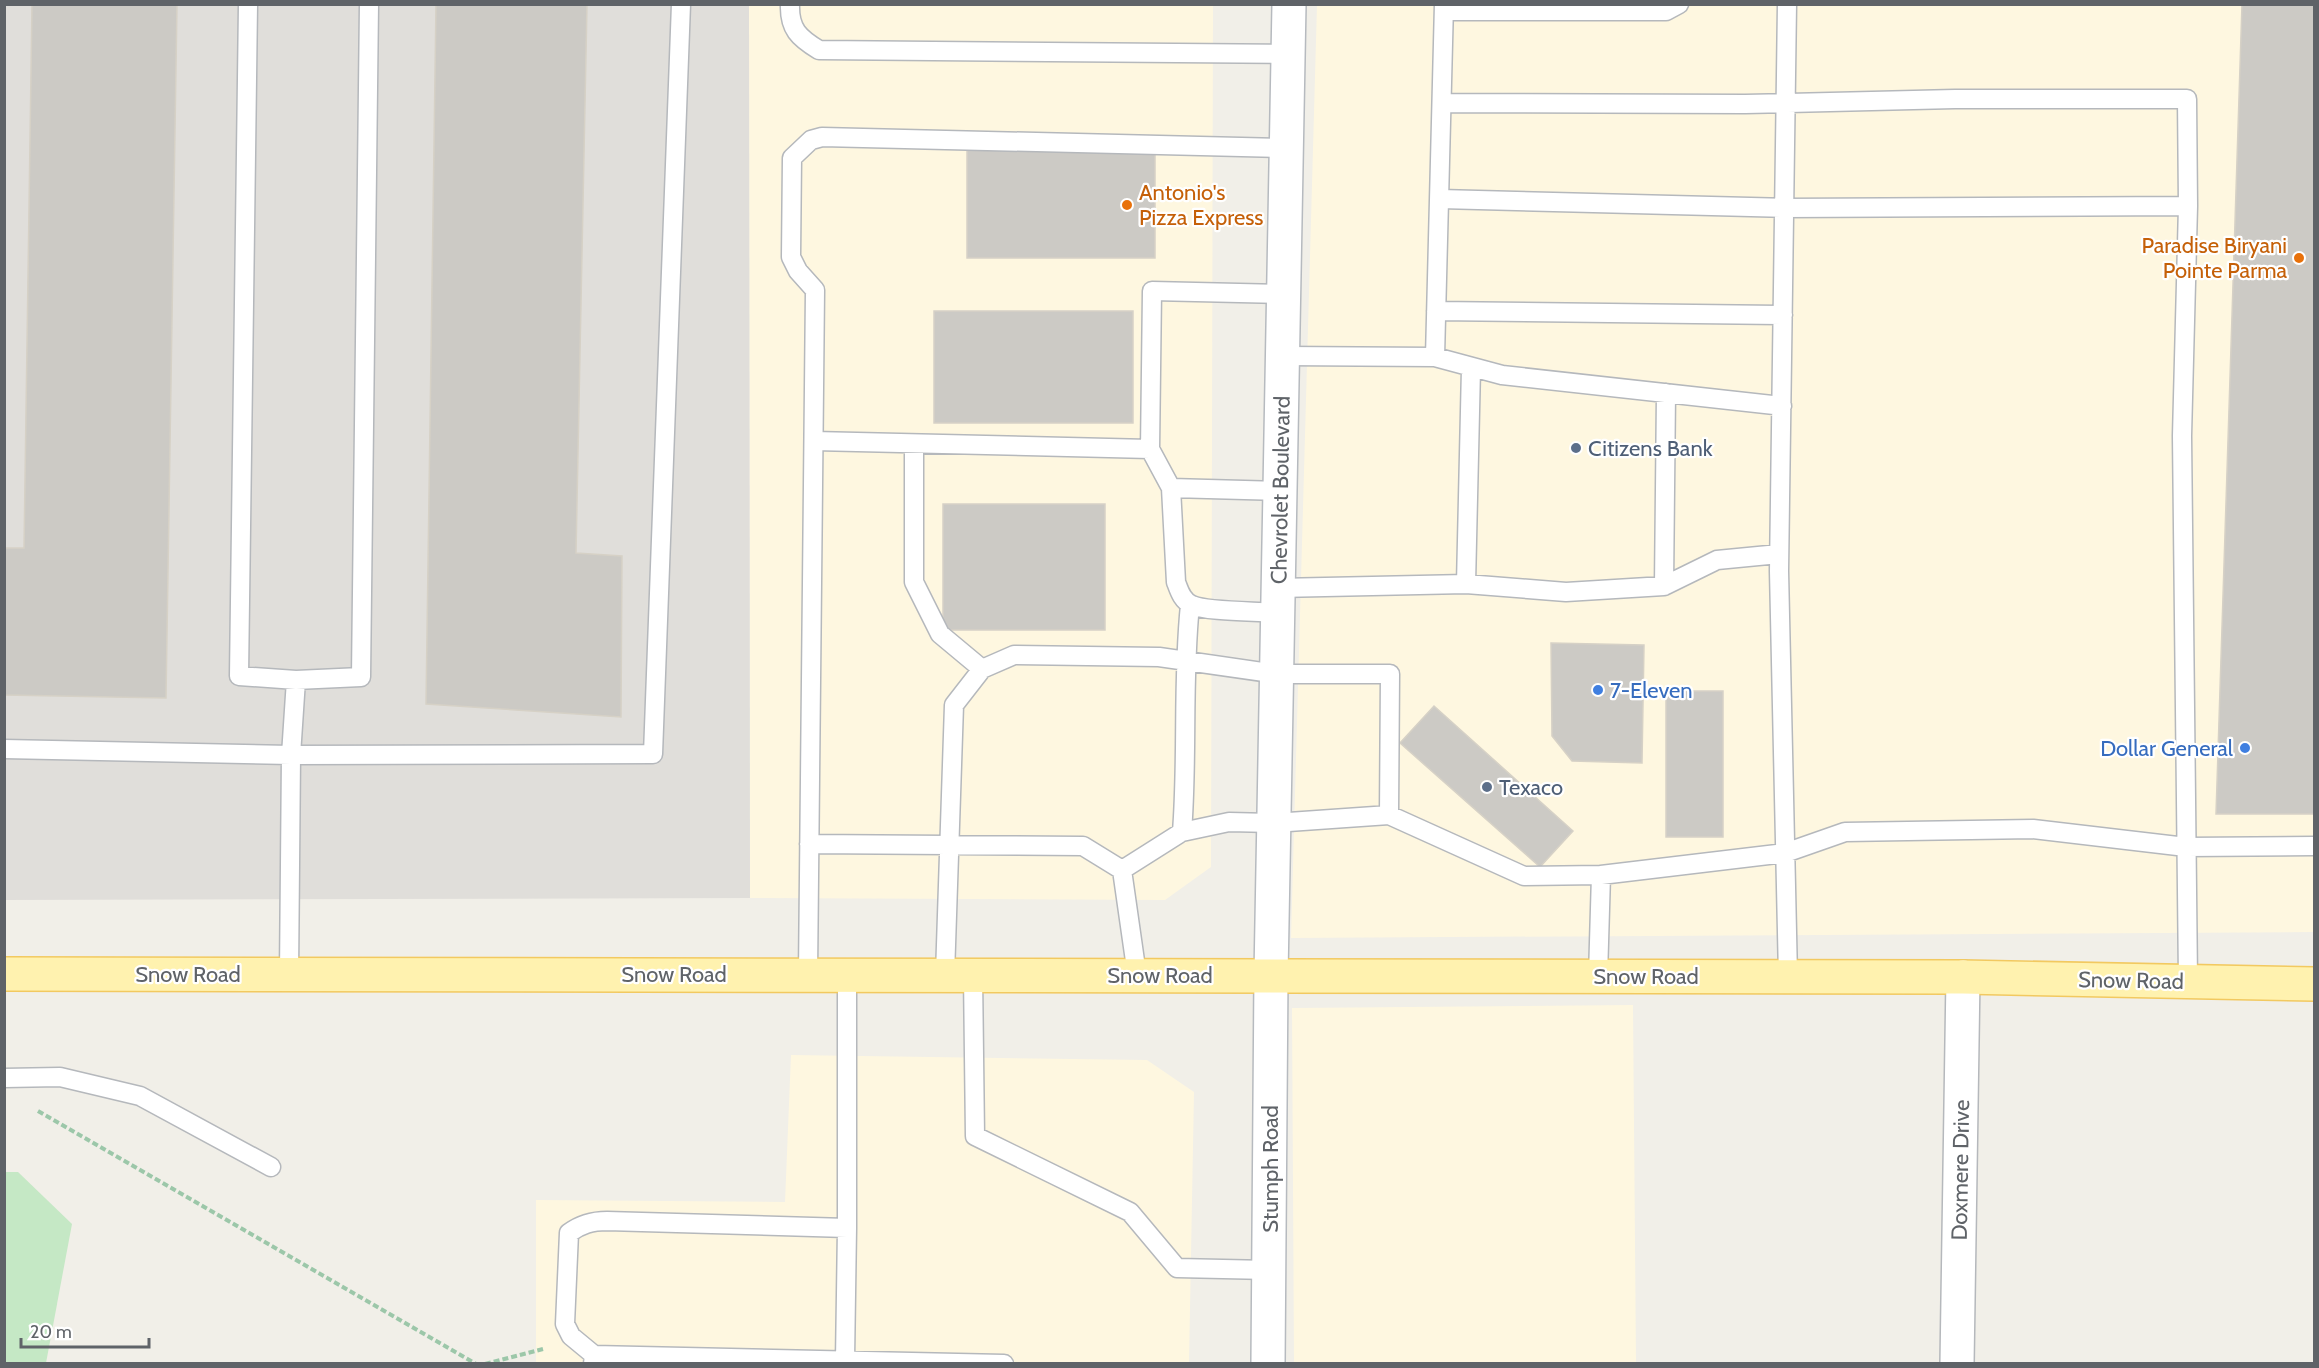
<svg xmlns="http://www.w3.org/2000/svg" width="2319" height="1368" font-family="Cabin,sans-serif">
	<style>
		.commercial { fill: #fef7e0 }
		.industrial { fill: #e0deda }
		.green { fill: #c5e8c5 }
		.building { fill: #cccac5; stroke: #d6d1c6; stroke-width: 1.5 }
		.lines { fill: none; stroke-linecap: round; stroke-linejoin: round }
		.lane-casing { stroke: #b5b8bc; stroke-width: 21 }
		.street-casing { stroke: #b5b8bc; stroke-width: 36 }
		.secondary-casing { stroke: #b6babf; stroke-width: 36 }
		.primary-casing { stroke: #f2c960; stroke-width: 36 }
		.path { stroke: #9cc7a9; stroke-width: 4; stroke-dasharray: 6 3; stroke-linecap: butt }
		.lane { stroke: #fff; stroke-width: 18 }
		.street { stroke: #fff; stroke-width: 33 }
		.secondary { stroke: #fff; stroke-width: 33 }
		.primary { stroke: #fff2af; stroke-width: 33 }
		.food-dot { fill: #e8710a; stroke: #fff; stroke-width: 2 }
		.service-dot { fill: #5c6f8a; stroke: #fff; stroke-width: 2 }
		.shop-dot { fill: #3f7fe0; stroke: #fff; stroke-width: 2 }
		.labels { text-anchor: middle; stroke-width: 4.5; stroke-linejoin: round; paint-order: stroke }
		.food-label { font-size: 22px; fill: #c56008; stroke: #fff; text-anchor: start }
		.service-label { font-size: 22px; fill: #4e5e75; stroke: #fff; text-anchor: start }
		.street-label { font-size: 22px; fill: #5f6368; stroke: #fff }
		.shop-label { font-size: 22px; fill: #366cbe; stroke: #fff; text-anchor: start }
	</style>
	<rect width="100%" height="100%" fill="#f1efe8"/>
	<path class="commercial" d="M749 5H1213L1211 867 1165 900 750 898Z
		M1317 5H2314V932L1291 938Z
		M1633 1005 1636 1363H1294L1292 1008Z
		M791 1055 1147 1060 1194 1092 1189 1363 536 1364V1200L785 1202Z"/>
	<path class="industrial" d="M4 5H749L750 898 5 900Z"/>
	<path class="green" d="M4 1172H18L72 1224 46 1363H5Z"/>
	<path class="building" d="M32 4H177L166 698 4 695V548H24Z
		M436 4H587L576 553 622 556 621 717 426 704Z
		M2242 4H2314V814H2216Z
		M967 150H1155V258H967Z
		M934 311H1133V423H934Z
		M943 504H1105V630H943Z
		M1551 643 1644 645 1642 763 1572 761 1552 736Z
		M1666 691H1723V837H1666Z
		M1434 706 1573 831 1540 867 1400 743Z"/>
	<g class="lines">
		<g class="lane-casing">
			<path id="lane" d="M248 4 239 676 296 680 361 677 369 4
				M790 4C789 29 799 38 819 50L1288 54
				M1787 4 1779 571 1788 977
				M1444 11H1666L1679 4
				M1442 103 1745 104 1955 99H2187L2188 206 2182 436 2188 981
				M1440 199 1785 208 2188 206
				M1436 311 1783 315
				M1283 356 1435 357 1502 375 1782 406
				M1435 357 1444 4
				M814 441 1150 449 1171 488 1176 582C1179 590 1182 601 1192 605 1207 612 1259 611 1278 613
				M914 444V582L940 634 982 669
				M1150 449 1152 291 1284 294
				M1171 488 1280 491
				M1466 584 1471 368
				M1664 586 1666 393
				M1278 588 1466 584 1566 592 1664 586 1717 560 1779 554
				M4 749 291 755 653 754 681 4
				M1182 832C1188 756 1182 681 1190 605
				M809 844 1083 846 1122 870 1137 975
				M1122 870 1182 832 1229 822 1274 823 1389 815 1524 876 1601 875
				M289 974 291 755 296 680
				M808 974 815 290 798 271 791 257 792 158 811 140 822 137 1286 148
				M945 975 954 705 982 669 1014 655 1159 657 1277 674H1390L1389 815
				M973 975 975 1136 1130 1212 1177 1268 1269 1270
				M1598 976 1601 875 1785 853 1845 832 2033 829 2186 847 2314 846
				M4 1078 60 1077 140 1096 271 1167
				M594 1355 1004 1364
				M845 1360 847 1228
				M593 1364 594 1355 571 1336 565 1324 569 1233C581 1224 592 1221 607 1221L847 1228V974"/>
		</g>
		<g class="street-casing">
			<path id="street" d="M1957 1364 1963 977"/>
		</g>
		<g class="secondary-casing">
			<path id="secondary" d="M1268 1364 1271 975 1289 4"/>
		</g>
		<g class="primary-casing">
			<path id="primary" d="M4 974 1963 977 2314 984"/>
		</g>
		<path class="path" d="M38 1111 476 1364
			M485 1364 543 1349"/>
		<use href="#lane" class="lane"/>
		<use href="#street" class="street"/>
		<use href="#secondary" class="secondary"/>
		<use href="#primary" class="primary"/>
	</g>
	<g class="food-dot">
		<circle cx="1127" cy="205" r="6"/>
		<circle cx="2299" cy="258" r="6"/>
	</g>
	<g class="service-dot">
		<circle cx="1576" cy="448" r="6"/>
		<circle cx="1487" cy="787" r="6"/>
	</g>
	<g class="shop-dot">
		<circle cx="1598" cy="690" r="6"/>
		<circle cx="2245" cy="748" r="6"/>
	</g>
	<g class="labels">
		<g class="food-label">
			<text x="1139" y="200">Antonio's<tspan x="1139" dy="25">Pizza Express</tspan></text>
			<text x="2287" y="253" text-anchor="end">Paradise Biryani<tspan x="2287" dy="25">Pointe Parma</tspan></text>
		</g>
		<g class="service-label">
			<text x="1588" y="456">Citizens Bank</text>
			<text x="1499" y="795">Texaco</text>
		</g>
		<g class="street-label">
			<text transform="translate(1280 490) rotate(-89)" y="8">Chevrolet Boulevard</text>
			<text x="188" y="982">Snow Road</text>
			<text x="674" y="982">Snow Road</text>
			<text x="1160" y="983">Snow Road</text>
			<text x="1646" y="984">Snow Road</text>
			<text transform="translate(2131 980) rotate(1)" y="8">Snow Road</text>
			<text transform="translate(1270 1169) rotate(-90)" y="8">Stumph Road</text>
			<text transform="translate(1960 1170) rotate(-89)" y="8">Doxmere Drive</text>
		</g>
		<g class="shop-label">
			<text x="1610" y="698">7-Eleven</text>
			<text x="2233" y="756" text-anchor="end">Dollar General</text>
		</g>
	</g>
	<rect width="2319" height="1368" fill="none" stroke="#5f6368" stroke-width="12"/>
	<path d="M21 1338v9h128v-9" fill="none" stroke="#5f6368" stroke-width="3"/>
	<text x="30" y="1338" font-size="18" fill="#5f6368" stroke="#ffffff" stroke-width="4.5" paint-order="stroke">20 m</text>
</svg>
